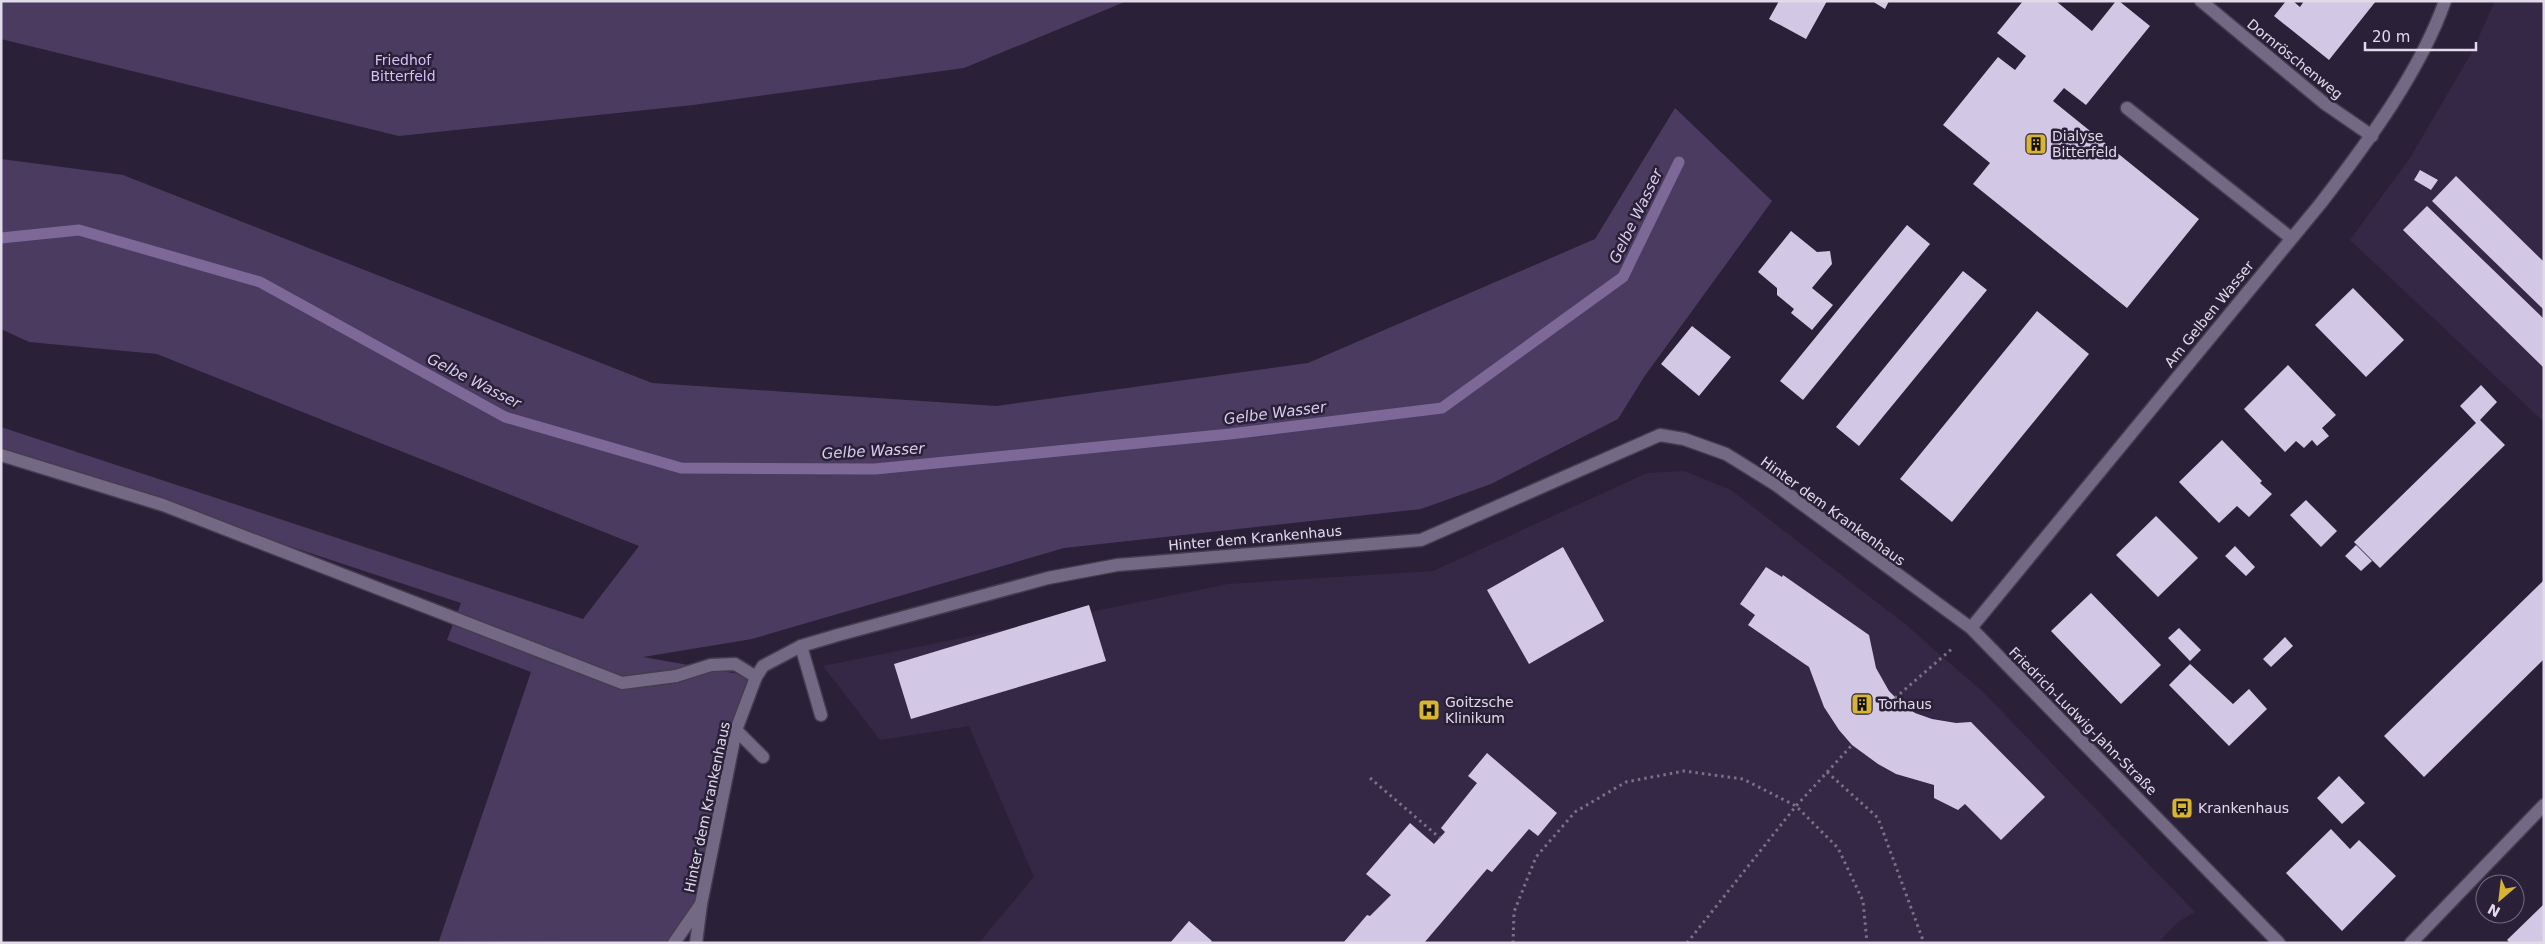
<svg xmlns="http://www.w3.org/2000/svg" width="2545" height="944" font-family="'DejaVu Sans',sans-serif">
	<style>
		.built { fill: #352846 }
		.green { fill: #4b3b61 }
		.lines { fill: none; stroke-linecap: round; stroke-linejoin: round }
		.stream { stroke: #7d6898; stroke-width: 11 }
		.building { fill: #d3c7e6 }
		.lane-casing { stroke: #443c4f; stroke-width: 15 }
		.street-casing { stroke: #443c4f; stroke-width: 15 }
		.path { stroke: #797185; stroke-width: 3; stroke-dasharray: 2.5 4; stroke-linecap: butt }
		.lane { stroke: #746984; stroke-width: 12 }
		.street { stroke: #746984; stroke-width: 12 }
		.labels { text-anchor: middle; stroke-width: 5; stroke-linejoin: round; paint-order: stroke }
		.street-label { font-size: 14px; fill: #e0dae9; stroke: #2a2138 }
		.park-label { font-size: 14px; fill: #d6c0f8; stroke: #2a2138 }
		.poi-label { font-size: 14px; fill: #e0dae9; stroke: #2a2138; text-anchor: start }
		.water-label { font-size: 15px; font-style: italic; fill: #daccf1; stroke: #2a2138 }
	</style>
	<rect width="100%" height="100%" fill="#2a2138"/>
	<path class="built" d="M2495 1H2544V422L2350 240 2410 158 2472 52Z
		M1684 471 1731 490 1905 624 1984 693 2195 912 2178 922 2158 943H979L1034 877 969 726 880 740 823 666 1228 584 1433 571 1647 473Z"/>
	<path class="green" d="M1 1H1127L964 68 693 105 399 136 1 39Z
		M1675 108 1772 201 1644 377 1618 419 1491 484 1421 509 1064 548 752 639 643 657 756 677 702 903 674 943 439 941 531 672 447 640 461 603 1 451V427L583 619 639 546 157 354 29 342 1 329V159L123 175 652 383 996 406 1308 363 1595 239Z"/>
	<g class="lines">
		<path class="stream" d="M1 238 79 230 260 282 505 417 681 468 875 469 1230 434 1442 408 1623 277 1679 162"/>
	</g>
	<path class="building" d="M1779 1H1827L1806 39 1769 19Z
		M1872 1H1889L1885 9Z
		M2023 1H2056L2092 31 2116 1H2119L2150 26 2086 105 2064 88 2053 101 2199 219 2127 308 1973 184 1990 163 1943 125 1998 57 2015 70 2026 56 1997 33Z
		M2286 1H2293L2300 7 2304 1H2376L2329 60 2274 16Z
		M2420 170 2438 180 2431 190 2414 180Z
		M2456 176 2544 262V310L2432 201Z
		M2427 206 2544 319V368L2403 230Z
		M1907 225 1930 244 1803 400 1780 381Z
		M1791 231 1817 252 1830 251 1832 264 1812 288 1833 305 1812 330 1791 313 1794 309 1777 295V288L1758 272Z
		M1963 271 1987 290 1859 446 1836 427Z
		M2353 288 2404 340 2366 377 2315 325Z
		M2037 311 2089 354 1952 522 1900 479Z
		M1692 326 1731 357 1699 396 1661 364Z
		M2288 365 2336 415 2322 428 2329 436 2317 446 2312 440 2304 448 2296 441 2285 452 2244 409Z
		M2481 385 2497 402 2480 420 2505 445 2380 568 2354 542 2476 423 2460 406Z
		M2222 440 2262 481 2260 483 2272 494 2249 517 2237 506 2219 523 2179 482Z
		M2306 500 2337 531 2321 547 2290 515Z
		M2156 516 2198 558 2158 597 2116 555Z
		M2356 545 2372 561 2361 571 2345 556Z
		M2235 546 2255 567 2246 576 2225 556Z
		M1563 547 1604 621 1529 664 1487 590Z
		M1766 567 1782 577 1783 575 1869 635 1876 668 1889 691 1899 701 1915 713 1932 719 1956 723 1971 722 2045 797 2001 840 1965 804 1958 810 1934 798V785L1896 774 1878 764 1852 745 1839 730 1824 707 1809 667 1748 625 1755 615 1740 604Z
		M2544 580V659L2424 777 2384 736Z
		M2091 593 2161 665 2121 704 2051 631Z
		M1089 605 1106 661 911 719 894 664Z
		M2179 628 2201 650 2190 661 2168 638Z
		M2285 637 2293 646 2271 667 2263 659Z
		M2190 664 2233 704 2249 689 2267 709 2229 746 2169 685Z
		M1487 753 1557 813 1538 836 1529 829 1492 872 1487 869 1424 943H1343L1367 915 1370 916 1391 895 1366 874 1410 823 1434 844 1445 832 1441 828 1477 783 1468 776Z
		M2339 776 2365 803 2342 824 2317 798Z
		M2331 829 2350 849 2359 840 2396 876 2342 931 2286 873Z
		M2544 904V943H2510L2507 940Z
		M1189 921 1212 941 1210 943H1170Z"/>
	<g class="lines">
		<g class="lane-casing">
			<path id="lane" d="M2127 108 2291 238
				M1 455 163 505 622 683 676 676 711 665 735 664 756 677
				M801 646 821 715
				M736 730 763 757
				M674 943 701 904"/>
		</g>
		<g class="street-casing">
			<path id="street" d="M2201 1 2324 103 2372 136
				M1971 628 2321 203C2367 143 2420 72 2445 1
				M696 943 701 904 736 730 756 677 763 666 801 646 838 635 1048 578 1117 565 1421 540 1660 435 1684 439 1726 454 1776 485 1971 628 2279 943
				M2411 943 2544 805"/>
		</g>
		<path class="path" d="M1895 698 1954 647
			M1827 772 1878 818 1924 943
			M1370 778 1440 838
			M1513 943 1514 912 1536 857 1575 812 1626 782 1684 771 1743 779 1796 806 1838 848 1863 901 1867 943
			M1687 943 1796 806 1852 745"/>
		<use href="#lane" class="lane"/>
		<use href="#street" class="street"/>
	</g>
	<defs>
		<g id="building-square" transform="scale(1.125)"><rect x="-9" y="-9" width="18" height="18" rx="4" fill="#d7b434" stroke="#2a2138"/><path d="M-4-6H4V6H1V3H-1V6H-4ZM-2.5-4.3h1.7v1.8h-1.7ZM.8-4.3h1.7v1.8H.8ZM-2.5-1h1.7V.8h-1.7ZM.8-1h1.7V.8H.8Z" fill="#111"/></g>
		<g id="hospital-square" transform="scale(1.125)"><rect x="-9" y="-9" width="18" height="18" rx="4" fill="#d7b434" stroke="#2a2138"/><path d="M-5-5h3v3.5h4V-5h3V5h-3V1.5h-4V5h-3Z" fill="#111"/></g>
		<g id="bus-square" transform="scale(1.125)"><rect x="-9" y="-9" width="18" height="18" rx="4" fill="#d7b434" stroke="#2a2138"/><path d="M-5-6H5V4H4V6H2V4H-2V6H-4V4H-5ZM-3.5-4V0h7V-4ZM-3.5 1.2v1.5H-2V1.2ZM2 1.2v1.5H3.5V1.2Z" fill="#111"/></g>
	</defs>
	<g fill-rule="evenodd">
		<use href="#building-square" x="2036" y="144"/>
		<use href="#building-square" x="1862" y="704"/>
		<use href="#hospital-square" x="1429" y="710"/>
		<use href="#bus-square" x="2182" y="808"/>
	</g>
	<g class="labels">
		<g class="street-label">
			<text transform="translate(2295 59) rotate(39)" y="5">Dornröschenweg</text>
			<text transform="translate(2209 314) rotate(-51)" y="5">Am Gelben Wasser</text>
			<text transform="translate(1833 511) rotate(36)" y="5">Hinter dem Krankenhaus</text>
			<text transform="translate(1255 538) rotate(-5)" y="5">Hinter dem Krankenhaus</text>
			<text transform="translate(2083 721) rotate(45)" y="5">Friedrich-Ludwig-Jahn-Straße</text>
			<text transform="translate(707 807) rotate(-78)" y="5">Hinter dem Krankenhaus</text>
		</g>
		<g class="park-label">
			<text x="403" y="65">Friedhof<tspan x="403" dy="16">Bitterfeld</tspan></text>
		</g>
		<g class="poi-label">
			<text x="2052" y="141">Dialyse<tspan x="2052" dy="16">Bitterfeld</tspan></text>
			<text x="1445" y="707">Goitzsche<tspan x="1445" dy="16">Klinikum</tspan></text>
			<text x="1878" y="709">Torhaus</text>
			<text x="2198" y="813">Krankenhaus</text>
		</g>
		<g class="water-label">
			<text transform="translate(1636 216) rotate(-64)" y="5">Gelbe Wasser</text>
			<text transform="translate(474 381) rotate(27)" y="5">Gelbe Wasser</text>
			<text transform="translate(1275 413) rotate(-7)" y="5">Gelbe Wasser</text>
			<text transform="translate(873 451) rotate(-3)" y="5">Gelbe Wasser</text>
		</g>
	</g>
	<rect width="2545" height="944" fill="none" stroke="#e0dae9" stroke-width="5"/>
	<g transform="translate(2500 899) rotate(208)"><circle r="24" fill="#2a2138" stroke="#736b7f"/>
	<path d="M0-4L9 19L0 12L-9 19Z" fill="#d7b434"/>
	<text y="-8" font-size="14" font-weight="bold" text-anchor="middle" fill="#e0dae9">N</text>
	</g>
	<path d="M2365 42v8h111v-8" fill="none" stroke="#e0dae9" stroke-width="2.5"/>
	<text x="2372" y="42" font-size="15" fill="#e0dae9" stroke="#2a2138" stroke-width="4" paint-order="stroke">20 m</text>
</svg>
